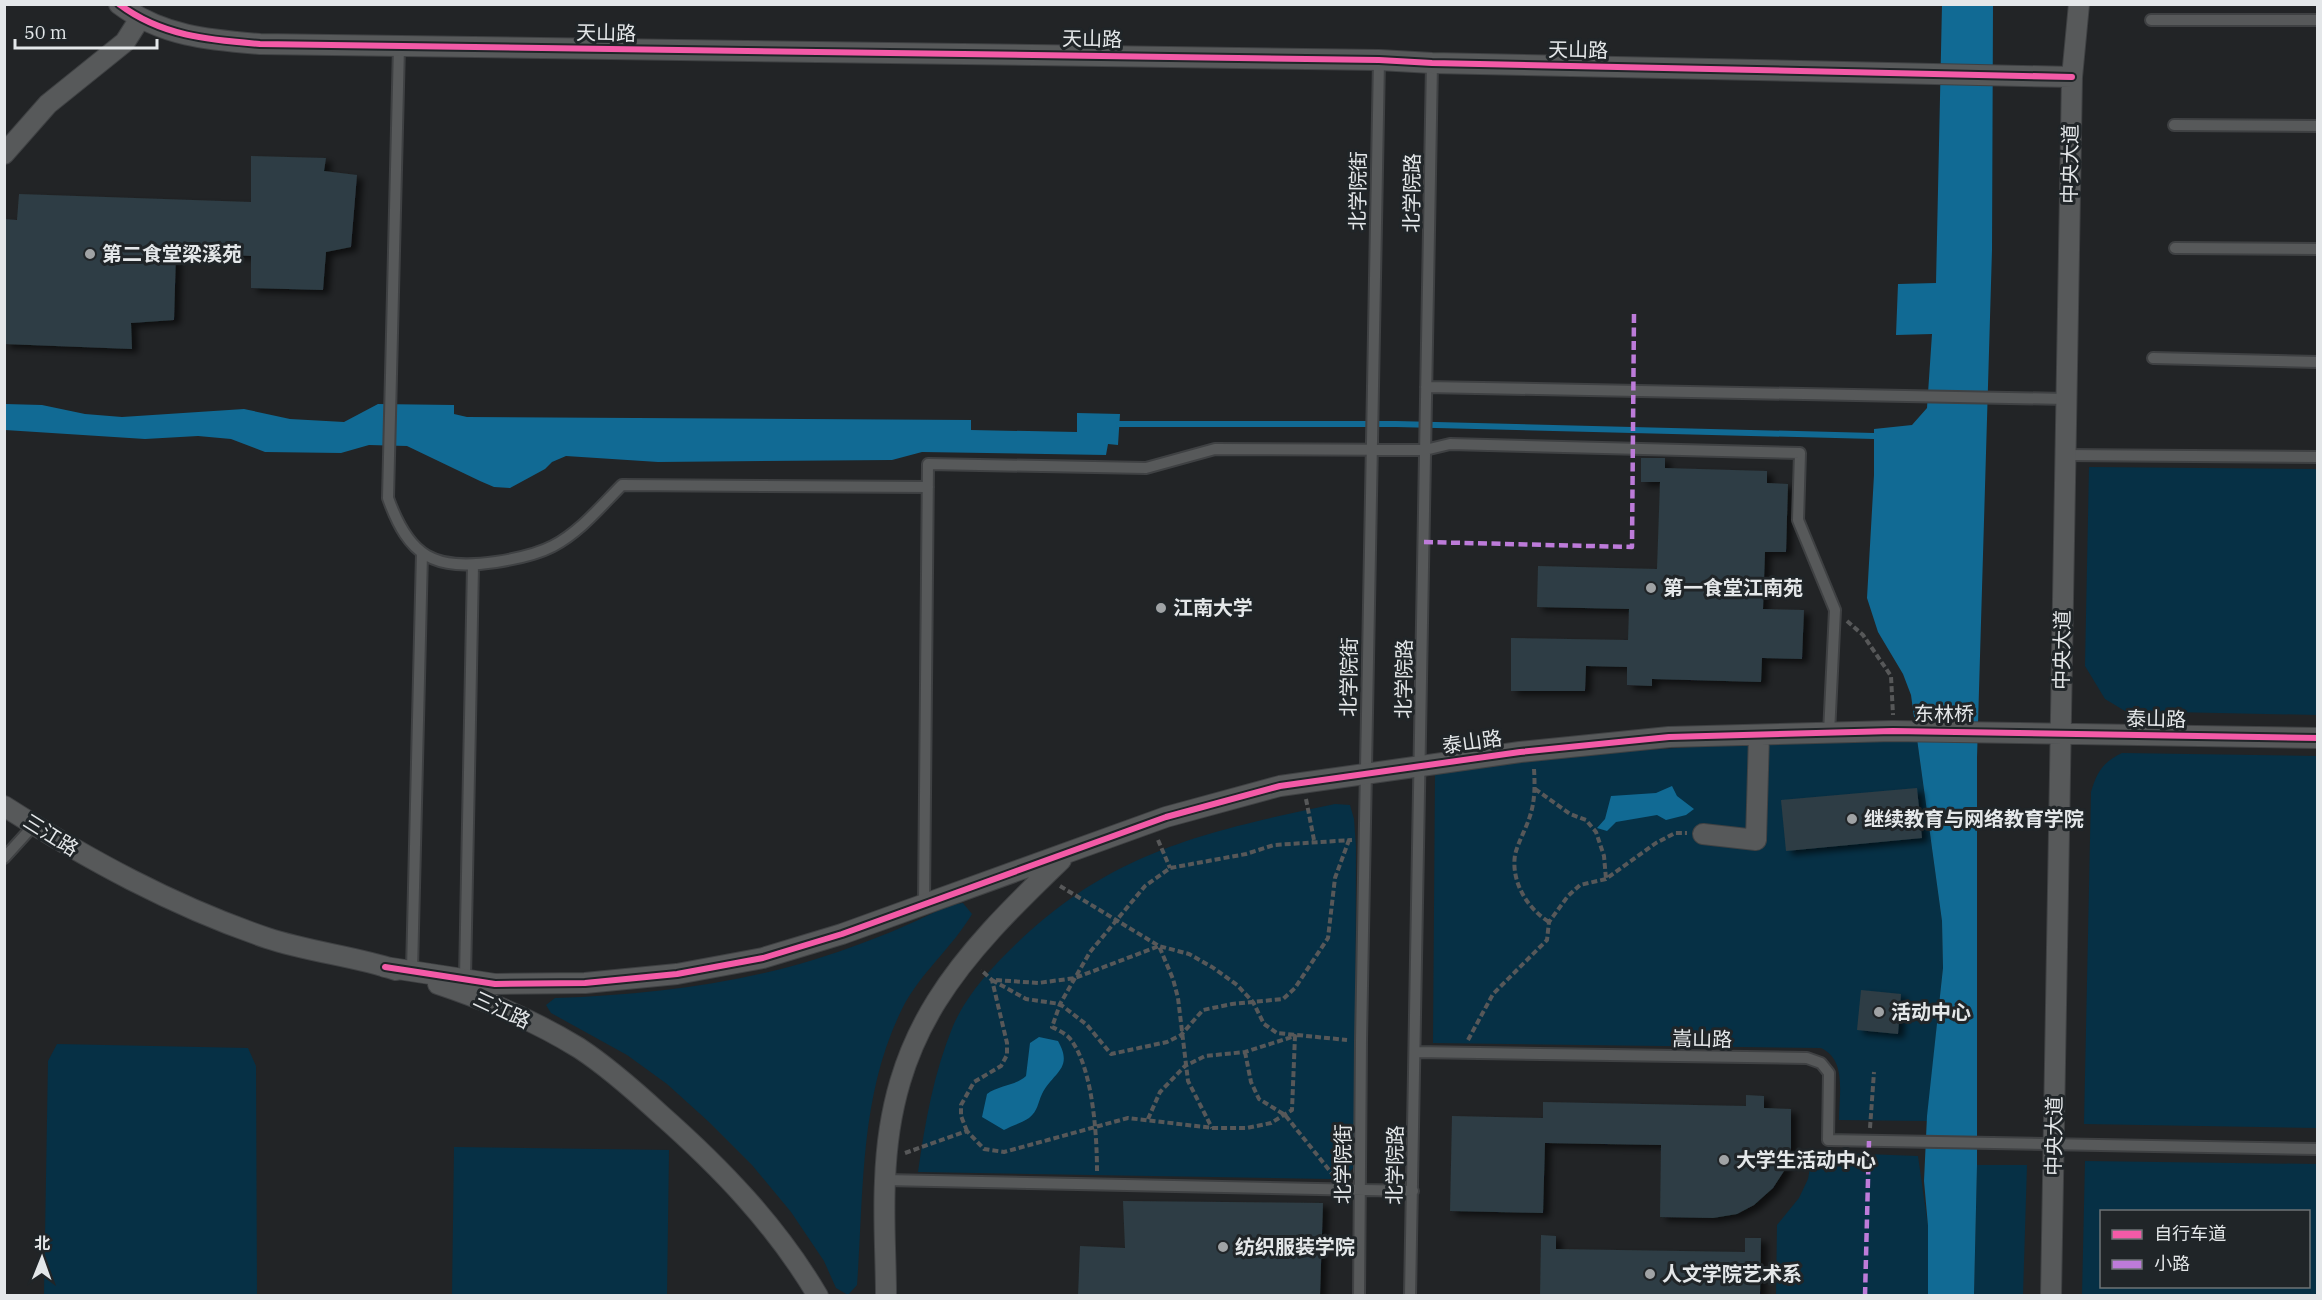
<svg xmlns="http://www.w3.org/2000/svg" width="2322" height="1300" font-family="'IBM Plex Serif','Noto Sans SC',serif">
	<style>
		.green { fill: #063045; fill-rule: evenodd }
		.water { fill: #116a94 }
		.lines { fill: none; stroke-linecap: round; stroke-linejoin: round }
		.stream { stroke: #116a94; stroke-width: 6 }
		.building { fill: #2e3d44; filter: url(#shadow) }
		.lane-casing { stroke: #3f4143; stroke-width: 14 }
		.street-casing { stroke: #3f4143; stroke-width: 22 }
		.path { stroke: #575859; stroke-width: 4; stroke-dasharray: 6 3; stroke-linecap: butt }
		.lane { stroke: #57595a; stroke-width: 10 }
		.street { stroke: #57595a; stroke-width: 20 }
		.quiet { stroke: #bd7bd9; stroke-width: 4.5; stroke-dasharray: 9 4.5; stroke-linecap: butt }
		.cycleway-casing { stroke: #202528; stroke-width: 10 }
		.cycleway { stroke: #f35aa7; stroke-width: 6 }
		.poi-dot { fill: #a0a3a5; stroke: #202528; stroke-width: 2 }
		.labels { text-anchor: middle; stroke-width: 6; stroke-linejoin: round; paint-order: stroke }
		.street-label { font-size: 20px; fill: #e4e7e9; stroke: #202528 }
		.poi-label { font-size: 20px; font-weight: bold; fill: #e4e7e9; stroke: #202528; text-anchor: start }
	</style>
	<defs>
		<filter id="shadow"><feDropShadow dx="6" dy="4" stdDeviation="3" flood-color="#0009"/></filter>
	</defs>
	<rect width="100%" height="100%" fill="#222426"/>
	<path class="green" d="M2089 467 2317 469V715L2125 711 2105 699 2085 666Z
		M1916 732 1942 921 1943 968 1927 1121 1839 1120C1839 1094 1847 1060 1821 1048L1433 1043 1435 772 1588 754Z
		M2122 753 2317 756V1128L2084 1124 2091 792C2097 772 2103 762 2122 753Z
		M1335 804 1350 805 1354 819 1356 847 1355 1165 1347 1176 1331 1179 918 1172C925 1122 934 1072 953 1026 966 996 990 969 1013 947 1110 851 1207 831 1335 804Z
		M963 903 972 914C952 948 920 973 902 1009 859 1096 864 1192 857 1285L848 1295 836 1288 824 1261 791 1212 752 1165 709 1122 667 1084 627 1055 551 1013 546 1005 555 998C642 995 730 985 813 960 848 949 883 936 916 921 932 914 946 905 963 903Z
		M57 1044 248 1048 256 1066 257 1295H44L48 1061Z
		M454 1147 669 1150 667 1295H452Z
		M1813 1152 1918 1156 1928 1226V1295L1776 1296 1777 1225 1799 1198 1808 1179Z
		M2085 1161 2317 1164V1295H2082ZM2102 1212H2308V1286H2102Z
		M1977 1165H2027L2023 1295 1974 1296Z"/>
	<path class="water" d="M1942 5H1993L1992 250 1977 758V1165L1974 1295H1928V1226L1924 1181 1927 1116 1943 968 1942 921 1911 695 1903 674 1878 632 1867 598 1874 475V429L1912 425 1927 408 1932 334 1896 335 1898 284 1936 283Z
		M5 404 42 405 85 414 122 417 244 409 290 419 344 422 378 404 454 405V414L467 417 971 420V430L1077 432V413L1120 414 1118 445 1108 444 1106 455 922 452 892 460 658 462 566 456 552 462 545 469 510 488 494 487 480 481 407 446 369 445 341 453 265 452 231 439 198 436 145 439 5 430Z
		M1672 786 1677 796 1694 809 1686 815 1666 820 1657 815 1616 822 1607 831 1597 828 1605 819 1611 796 1656 793Z
		M1039 1037 1058 1041C1074 1069 1053 1072 1042 1094 1038 1102 1038 1111 1029 1118 1022 1123 1011 1126 1004 1130L982 1117 987 1094C999 1085 1015 1086 1026 1076L1030 1043Z"/>
	<g class="lines">
		<path class="stream" d="M1119 424H1396L1874 436"/>
	</g>
	<path class="building" d="M251 156 326 158 324 171 357 175 351 247 326 252 323 290 251 288V256L176 252 174 320 131 323 132 349 4 344V219L17 220 19 194 251 202Z
		M1641 458H1665V468L1767 471V483L1788 484 1786 552H1765L1763 609 1804 610 1802 659 1762 658 1761 682 1652 679V686L1627 685V667L1586 666 1585 691H1511V638L1628 640 1629 609 1537 607 1538 566 1657 569 1660 482H1641Z
		M1917 788 1922 838 1786 851 1781 800Z
		M1861 990 1901 994 1898 1034 1857 1030Z
		M1746 1095 1764 1096V1108L1791 1109V1148L1784 1171 1773 1188 1754 1205 1737 1214 1713 1218 1660 1217 1661 1145 1545 1143 1543 1213 1450 1211 1452 1116 1543 1118V1102L1746 1106Z
		M1123 1201 1323 1203 1320 1296H1078L1080 1246 1125 1248Z
		M1541 1235 1556 1236V1249L1745 1252V1238H1761L1760 1296H1540Z"/>
	<g class="lines">
		<g class="lane-casing">
			<path id="lane" d="M2151 20H2318
				M399 46 388 498C409 557 434 571 496 562 515 559 536 555 553 546 580 532 601 506 622 485L928 487
				M2174 125 2318 126
				M2175 248 2318 249
				M2153 358 2318 362
				M1426 387 2066 399
				M2065 455 2318 457
				M4 858 34 825
				M924 905 928 464 1146 468 1215 449 1425 450 1450 444 1800 453 1798 520 1835 610 1829 733
				M412 971 422 553
				M465 979 473 565
				M1415 1052 1807 1058 1821 1063 1829 1073 1828 1140 2318 1149
				M885 1180 1413 1191
				M1359 1296 1361 1041 1379 60
				M1410 1296 1432 63"/>
		</g>
		<g class="street-casing">
			<path id="street" d="M119 4C161 36 209 40 260 44L1379 60 1432 63 2072 77
				M4 154 48 104 125 42 139 20
				M4 806C87 859 173 906 267 938 309 952 354 956 396 970
				M1703 834 1756 840 1759 735
				M385 967 495 984 585 983 677 974 763 958 842 934 1166 817 1280 786 1520 752 1669 737 1893 731 2318 738
				M438 984C486 1000 535 1021 579 1048 608 1067 635 1091 660 1114 721 1168 776 1225 818 1296
				M886 1296C886 1258 883 1219 885 1181 890 1031 959 958 1061 860
				M2051 1296 2072 77 2079 4"/>
		</g>
		<path class="path" d="M1847 621 1863 635 1891 676 1893 715
			M1534 769C1535 785 1535 801 1530 816 1526 829 1518 842 1515 855 1511 882 1527 908 1549 922
			M1535 789 1570 814 1586 820 1596 832 1604 856 1606 879
			M1306 799 1314 840
			M1158 840 1170 868
			M1060 886 1159 946 1189 954 1212 967 1237 985 1253 1002 1264 1024 1277 1033 1347 1040
			M992 980 1026 999 1060 1004 1087 1025 1111 1054 1167 1042 1181 1035 1203 1010 1232 1004 1283 999 1295 988 1328 938 1335 878 1349 840
			M996 980 1038 983 1075 978 1159 946 1173 979 1178 998 1188 1081 1212 1128
			M1468 1040 1493 994 1547 940 1549 922 1568 896 1580 885 1606 879 1656 843 1675 833H1687
			M1245 1052 1251 1082 1259 1099 1285 1115 1334 1176
			M1870 1128 1874 1072
			M967 1131 961 1116V1105L974 1082 1001 1066 1007 1055V1043L992 980 981 970
			M905 1153 967 1131 984 1149 1004 1152 1128 1118 1213 1128H1247L1271 1123 1292 1110 1295 1036 1245 1052 1205 1056 1185 1066 1160 1092 1148 1119
			M1097 1171C1097 1136 1093 1069 1071 1040 1067 1034 1058 1030 1052 1027L1060 1004 1090 952 1145 886 1170 868 1246 854 1274 845 1352 840"/>
		<use href="#lane" class="lane"/>
		<use href="#street" class="street"/>
		<path class="quiet" d="M1424 542 1632 547 1634 313
			M1865 1296 1869 1141"/>
		<g class="cycleway-casing">
			<path id="cycleway" d="M119 4C161 36 209 40 260 44L1379 60 1432 63 2072 77
				M385 967 495 984 585 983 677 974 763 958 842 934 1166 817 1280 786 1520 752 1669 737 1893 731 2318 738"/>
		</g>
		<use href="#cycleway" class="cycleway"/>
	</g>
	<g class="poi-dot">
		<circle cx="90" cy="254" r="6"/>
		<circle cx="1651" cy="588" r="6"/>
		<circle cx="1161" cy="608" r="6"/>
		<circle cx="1852" cy="819" r="6"/>
		<circle cx="1879" cy="1012" r="6"/>
		<circle cx="1724" cy="1160" r="6"/>
		<circle cx="1223" cy="1247" r="6"/>
		<circle cx="1650" cy="1274" r="6"/>
	</g>
	<g class="labels">
		<g class="street-label">
			<text transform="translate(606 33) rotate(1)" y="7">天山路</text>
			<text transform="translate(1092 39) rotate(1)" y="7">天山路</text>
			<text transform="translate(1578 50) rotate(1)" y="7">天山路</text>
			<text transform="translate(2070 164) rotate(-89)" y="7">中央大道</text>
			<text transform="translate(1358 191) rotate(-89)" y="7">北学院街</text>
			<text transform="translate(1412 193) rotate(-89)" y="7">北学院路</text>
			<text transform="translate(2062 650) rotate(-89)" y="7">中央大道</text>
			<text transform="translate(1349 677) rotate(-89)" y="7">北学院街</text>
			<text transform="translate(1404 679) rotate(-89)" y="7">北学院路</text>
			<text x="1944" y="721">东林桥</text>
			<text transform="translate(2156 719) rotate(1)" y="7">泰山路</text>
			<text transform="translate(1472 742) rotate(-8)" y="7">泰山路</text>
			<text transform="translate(51 835) rotate(32)" y="7">三江路</text>
			<text transform="translate(502 1010) rotate(25)" y="7">三江路</text>
			<text transform="translate(1702 1039) rotate(1)" y="7">嵩山路</text>
			<text transform="translate(2054 1136) rotate(-89)" y="7">中央大道</text>
			<text transform="translate(1343 1164) rotate(-90)" y="7">北学院街</text>
			<text transform="translate(1395 1165) rotate(-89)" y="7">北学院路</text>
		</g>
		<g class="poi-label">
			<text x="102" y="261">第二食堂梁溪苑</text>
			<text x="1663" y="595">第一食堂江南苑</text>
			<text x="1173" y="615">江南大学</text>
			<text x="1864" y="826">继续教育与网络教育学院</text>
			<text x="1891" y="1019">活动中心</text>
			<text x="1736" y="1167">大学生活动中心</text>
			<text x="1235" y="1254">纺织服装学院</text>
			<text x="1662" y="1281">人文学院艺术系</text>
		</g>
	</g>
	<rect width="2322" height="1300" fill="none" stroke="#e4e7e9" stroke-width="12"/>
	<rect x="2100" y="1210" width="210" height="78" fill="#202528" stroke="#6e7375" stroke-width="1.5"/>
	<rect x="2112" y="1230" width="30" height="9" fill="#f35aa7" stroke="#6e7375" stroke-width="1.5"/>
	<text x="2154" y="1240" font-size="18" fill="#e4e7e9">自行车道</text>
	<rect x="2112" y="1260" width="30" height="9" fill="#bd7bd9" stroke="#6e7375" stroke-width="1.5"/>
	<text x="2154" y="1270" font-size="18" fill="#e4e7e9">小路</text>
	<g transform="translate(42 1258) rotate(1)" stroke="#202528" stroke-width="4.5" paint-order="stroke">
	<path d="M0-4.5L10 22L0 15L-10 22Z" fill="#e4e7e9"/>
	<text y="-9" font-size="16" font-weight="bold" text-anchor="middle" fill="#e4e7e9">北</text>
	</g>
	<path d="M15 39v9h142v-9" fill="none" stroke="#e4e7e9" stroke-width="3"/>
	<text x="24" y="39" font-size="18" fill="#e4e7e9" stroke="#202528" stroke-width="4.5" paint-order="stroke">50 m</text>
</svg>
